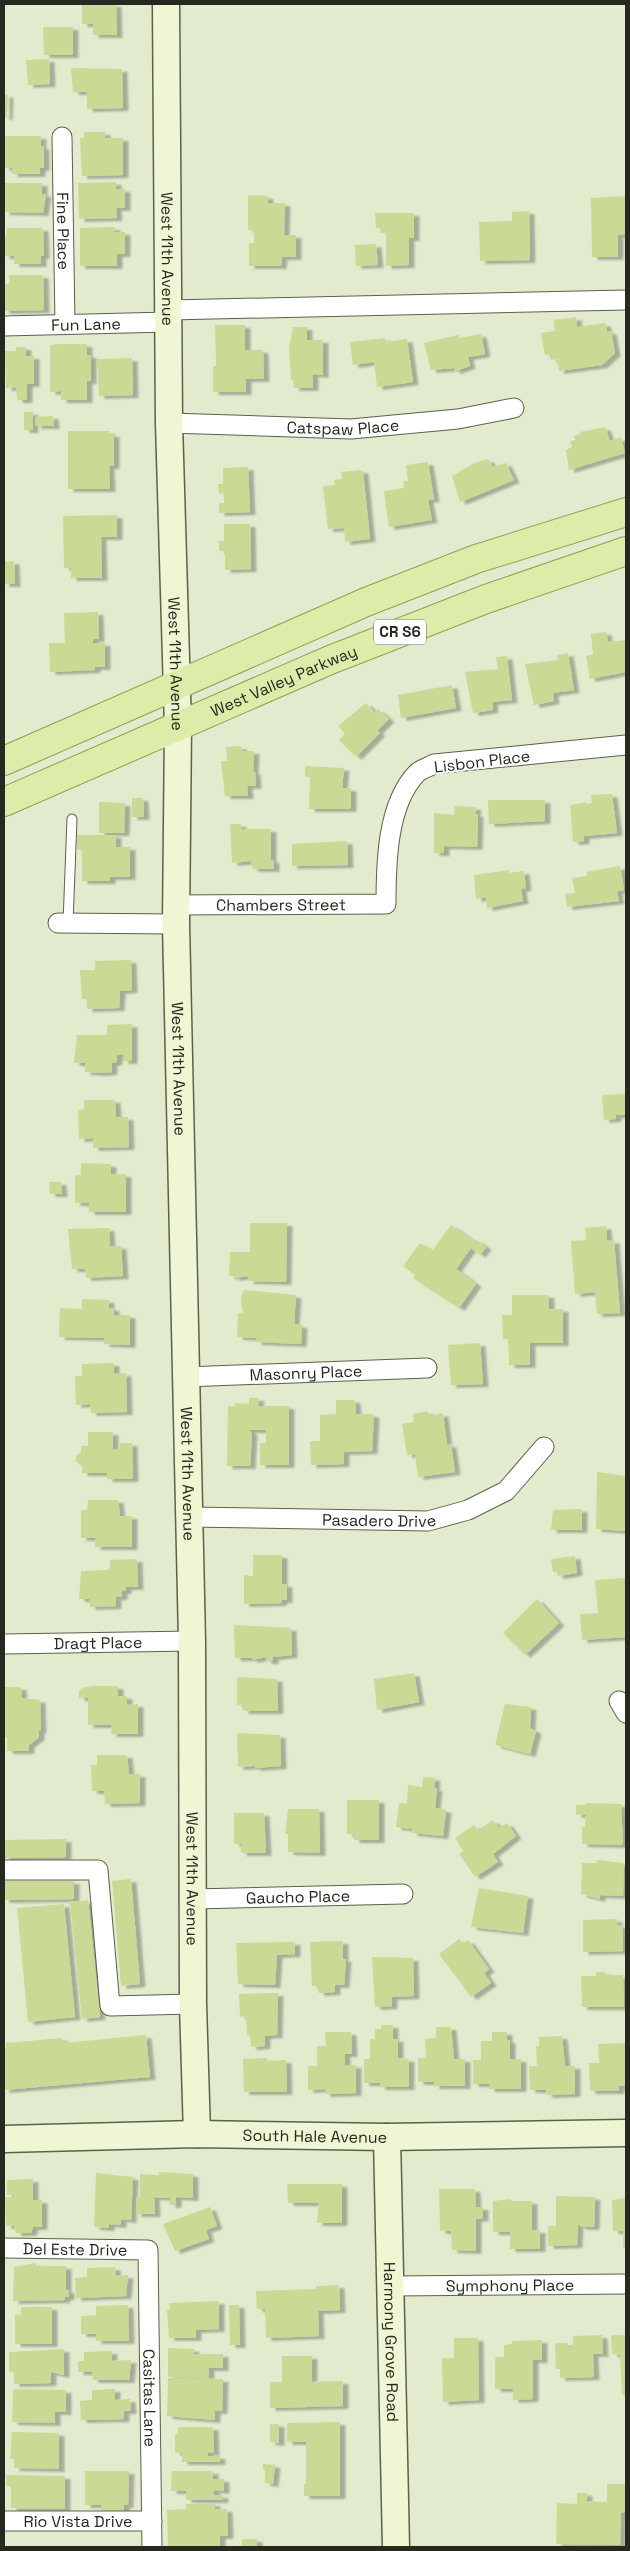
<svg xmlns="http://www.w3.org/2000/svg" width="630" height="2551" font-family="'Space Grotesk',sans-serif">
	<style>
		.building { fill: #c8da93; filter: url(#shadow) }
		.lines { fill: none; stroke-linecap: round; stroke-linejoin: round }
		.lane-casing { stroke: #5b614a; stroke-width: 11 }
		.street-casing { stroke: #5b614a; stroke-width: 21 }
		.secondary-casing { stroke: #5b614a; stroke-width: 29 }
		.primary-casing { stroke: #8fa153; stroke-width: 30 }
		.lane { stroke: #fff; stroke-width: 9 }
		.street { stroke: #fff; stroke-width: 19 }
		.secondary { stroke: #eef6d4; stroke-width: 26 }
		.primary { stroke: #ddeda9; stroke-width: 28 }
		.labels { text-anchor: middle; stroke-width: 4; stroke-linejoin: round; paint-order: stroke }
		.shield { fill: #fff; stroke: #676962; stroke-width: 1 }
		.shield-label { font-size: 15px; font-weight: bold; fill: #26291f }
		.street-label { font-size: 16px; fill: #26291f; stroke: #fff }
	</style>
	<defs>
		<filter id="shadow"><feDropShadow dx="5.5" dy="3" stdDeviation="1" flood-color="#0004"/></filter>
	</defs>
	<rect width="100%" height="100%" fill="#e3ebcf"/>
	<path class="building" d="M82 4H116L117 35H93V24H82Z
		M43 27H73V55H44Z
		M49 59 50 84 28 85 26 60Z
		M71 68 122 69 123 108 87 109V92H73Z
		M4 94 8 95 7 117H4Z
		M84 132H105V138H123V175L82 176 80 138H84Z
		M4 136H41V146L44 147V168H40V174H12V168H4Z
		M116 182V189H125V208H116L117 218 79 219 78 183Z
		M4 183H42V194H46L43 213 4 212Z
		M248 195 268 196V203H285L284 235H296V257H282L281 266H249V243H254V230H248Z
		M626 196V234L618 235V257H592L591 198Z
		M529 211 530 260 480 261 479 222 512 221V212Z
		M375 213H414V238H409V265L386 266V233H381V228H376Z
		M115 227 114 232H125V254H117V266H80V228Z
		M7 228H43L44 256H41V264H14V256H4V237H6Z
		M376 244 378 265 356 266 355 245Z
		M9 275H43L44 310 4 311V284L10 283Z
		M576 317 577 327 605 323 607 332 611 331 615 353 602 365 559 371 557 359 551 360V354L545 355 541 333 555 331 554 320Z
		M215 325H245V350H263L264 379H246V392H213V366H216Z
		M293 327H307V340H323V375L313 374V388H294L293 380H291L289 348Z
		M481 334 485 354 468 357 470 366 455 371 454 368 431 370 424 343 458 335 459 338Z
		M385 338 386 342 407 339 413 382 377 387 374 362 353 365 350 342Z
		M60 344H87V355H91V381H87V400H61V391L50 392V345Z
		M16 347H26V356H34V384H27V400H17L16 387 6 388 5 351H16Z
		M132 358 133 395 99 396 97 359Z
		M24 412H33V430H24Z
		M53 416 54 426H36L35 417Z
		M605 427 610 441 621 437 625 453 569 470 566 450 572 447 570 441 575 440 574 436 580 434V432Z
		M68 431H110L109 434H114V466H109L110 489H68Z
		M488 459 493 467 506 463 514 480 460 502 452 476 474 463Z
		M428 462 434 499 428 500 432 520 389 527 384 491 404 488 403 481H408L406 465Z
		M248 467 250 512 219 513V503H224V493L219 494 218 484H223V468Z
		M360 470 363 471 370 539 345 542 344 528 328 529 323 486 335 485 334 480 342 479 341 472Z
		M117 515V537H101L102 578H71V568H64L63 516Z
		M224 524H250L251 569 225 570V551H219V541H224Z
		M14 561 15 584H4V562Z
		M98 612 99 639H93V643H105V667H95V670L50 672 49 643H65L64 613Z
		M606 632 608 642 626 640V672L590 679 586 656 593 654 591 634Z
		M568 653 574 690 553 693 554 701 534 705 525 664 558 660 557 655Z
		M507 656 512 700 492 702 493 710 473 713 465 672 498 669 496 657Z
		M452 685 456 708 401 718 398 695Z
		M366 703 375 713 378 709 389 719 377 731 380 733 356 757 339 740 345 734 338 726Z
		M241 746 242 751H254L253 772 255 771 256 786H247L248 796H225L221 761H227L226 747Z
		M305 766 344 768 342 788H351V809H309L310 777H305Z
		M612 794 617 833 584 836V841L573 842 570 805 587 802 586 804 592 803 591 795Z
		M132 798H143L144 817H132Z
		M488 800H545V821L489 824Z
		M99 802 125 803 124 833H99Z
		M455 806 476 807 475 814H478L477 847 444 846V853H434V813L454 815Z
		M230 824H241V829H271V860H274V869H253L251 861 232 863Z
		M77 835H116V847H130V877H110V881H82V850H77Z
		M347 841 348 865 292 866V844Z
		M620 866 624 890 617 891 619 901 567 907 565 894 575 893 572 878 587 876V872Z
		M509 870V873L524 871 526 888 521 889 523 901 487 908 486 897 476 899 474 875Z
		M131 960 132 990 120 991 119 1008 87 1009V999H82L80 970H95V961Z
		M132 1024V1061H123V1054L117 1055V1062L112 1063V1072L101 1073 85 1072V1063H74L77 1035H107V1025Z
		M626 1094V1115H616V1119L604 1120 602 1095Z
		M84 1100H115L116 1117H128L129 1147 93 1148V1138L79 1139 78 1110 84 1109Z
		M81 1163 111 1164V1174H126V1212H89V1203H75V1175H81Z
		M49 1182H61L62 1194H50Z
		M250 1223H287L286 1282 248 1281V1276L234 1278V1276H229L230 1252H250Z
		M451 1225 475 1242 477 1240 486 1247 480 1255 471 1248 456 1269 476 1284 459 1308 413 1278 415 1275 403 1266 420 1243 432 1251Z
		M606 1226 607 1241 614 1240 620 1313 597 1314 595 1292 575 1294 571 1241 586 1240 585 1228Z
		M109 1228 110 1246H121L123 1276 86 1278 85 1269H72L68 1229Z
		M244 1290 296 1295 294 1324 302 1325 301 1344 256 1342V1338L237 1337 238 1313H243L241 1298Z
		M512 1295H549V1309H563V1343H530V1365H509L508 1339H503L502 1315H512Z
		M82 1299 109 1300V1308H114V1315H130V1345L104 1344V1338L59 1337 60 1308 82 1309Z
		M480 1343 483 1384 451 1385 448 1345Z
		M114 1363V1374L126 1373 127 1412 91 1413 90 1404 76 1405 75 1376H82V1364Z
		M249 1398H259L258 1406H289V1465H260V1443H266V1430H249L252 1433 250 1466H227L228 1406H234L235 1403 249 1404Z
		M336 1400H355L356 1414H372L374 1416 372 1451 344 1452V1464L311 1465 310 1441H320V1415L336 1414Z
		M428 1411 429 1416 443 1413 447 1445 451 1444 455 1472 418 1477 415 1454 407 1455 402 1424 414 1422 413 1414Z
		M88 1432H113V1450L120 1449V1443H132L133 1479H107V1473H82V1466L76 1462V1456L81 1452V1446H88Z
		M597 1472 626 1476V1531L596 1529Z
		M88 1500H118L120 1516H132V1547H95L96 1538H81V1510H87Z
		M582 1509V1530H551L553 1510Z
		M253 1555H282V1584H287V1600H282L281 1603 244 1604V1575L253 1576Z
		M575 1556 577 1573 558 1576 557 1572H553L551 1559Z
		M137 1559 138 1587H126V1591H122V1597H116V1606L90 1607 89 1599H79L81 1571 107 1570 110 1568V1560Z
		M625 1578 626 1637 582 1640 580 1614 598 1613 595 1580Z
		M537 1599 559 1623 525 1655 503 1633Z
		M234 1625 291 1628 292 1655 273 1657V1661H266V1657L252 1660V1658H235Z
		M414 1673 419 1702 377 1710 374 1679Z
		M237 1677 277 1679 278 1711H243V1704L237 1705Z
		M93 1686H118V1696H127V1705L138 1704V1734H111L112 1725H88V1698H79V1691L82 1688Z
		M4 1687H21L22 1698 40 1700 41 1731 39 1730V1737L29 1745V1751H7V1737H4Z
		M505 1704 531 1707 530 1728 536 1731 530 1754 495 1745Z
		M237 1733 280 1735 281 1766 255 1768V1766L238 1767Z
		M97 1755H127L129 1774H140V1803L105 1804 104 1791H92L91 1765H97Z
		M423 1777 435 1778 434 1788H437L435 1808 446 1810 443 1836 412 1833V1829L396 1827 399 1803 407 1804 408 1785 422 1787Z
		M347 1800H379V1840H354V1834H347Z
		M586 1803 621 1804 623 1845 582 1844V1827H585L586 1815H576V1805H586Z
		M288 1809H319L320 1853 288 1852V1834H285Z
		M234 1813H264L266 1853H241V1844H234Z
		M493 1820 499 1828 507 1823 516 1836 493 1854 498 1862 475 1877 459 1854 463 1851 455 1838 474 1825 478 1830Z
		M66 1839V1857L4 1858V1840Z
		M597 1860 624 1863 623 1896 600 1895V1899L581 1894 582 1863H596Z
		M131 1879 140 1984 121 1986 112 1881Z
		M4 1881H74V1899L4 1900Z
		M479 1888 528 1896 523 1933 471 1927Z
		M88 1900 100 2017 82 2019 70 1902Z
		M64 1904 75 2017 28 2022 17 1908Z
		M617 1919V1925H623V1951L583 1952V1920Z
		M459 1939 463 1943 468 1940 489 1969 484 1973 491 1983 471 1997 439 1954Z
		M343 1941V1959H346L344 1985H335V1992L319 1993 317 1986H312L310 1942Z
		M295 1942V1954L277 1955 275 1985 238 1984 236 1943Z
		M372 1957 413 1958 414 1996 392 1997V2006L375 2007Z
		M596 1972H605V1975H623L624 2007H582L581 1976H596Z
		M278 1993 277 2035 265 2036V2046L251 2047 250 2035 247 2036 246 2016 240 2017 239 1994Z
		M381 2025H393V2039H398V2058L409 2059V2087H380V2083H364V2059H370V2039H375V2029H381Z
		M436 2027H451L454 2059H465V2086H434V2082H418V2058H426L425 2039 436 2038Z
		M325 2032H351L352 2054H345V2066L356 2065V2093L325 2094V2089L308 2090V2066H317V2046H326Z
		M492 2032H507V2040H510V2059H521V2089H489V2084H473V2060H481V2041H492Z
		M146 2035 150 2077 4 2090V2048H6V2043L62 2038 63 2043Z
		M562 2036 565 2066H575V2094L547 2095 546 2090H530L529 2066H537L536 2046H539V2037Z
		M626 2043V2086H619V2091H590L589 2063H599L598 2044Z
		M267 2058V2061L286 2060 287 2092H244L243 2059Z
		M159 2172 193 2174V2198L176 2197V2205H170V2198L154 2197 155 2214H136V2197H140V2174L159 2175Z
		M96 2173 133 2177 131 2220 121 2219V2225L109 2224V2228L94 2227Z
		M33 2179V2200H42V2227H33L31 2233H16L14 2226H6L5 2197H14V2194L7 2195V2180Z
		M287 2184H342V2223H317L319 2203H288Z
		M439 2189H475L476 2207H483V2218L476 2219V2251L452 2250 451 2231H440Z
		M556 2196 595 2197 594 2227H582L578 2224 577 2245 548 2246V2226H556Z
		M626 2198V2248H623V2231H613L612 2200Z
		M511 2199V2201H532V2230H540V2249H510V2232H493V2201Z
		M210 2207 217 2226 206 2230 209 2239 175 2251 163 2224Z
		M36 2263V2266H66V2290H69V2297H65V2300L13 2301 14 2267Z
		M115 2267 116 2276 128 2275 126 2296 76 2298 75 2278 87 2277V2268Z
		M339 2285 340 2310 318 2311 319 2336 266 2338 265 2309H257L256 2291 316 2289V2286Z
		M219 2301V2329L196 2330V2338H169L167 2310H170L169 2303Z
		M128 2305 129 2341H96V2334H81V2316L96 2315V2306Z
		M229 2305H239L240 2345H230Z
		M21 2307H52V2344H15V2314L21 2315Z
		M602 2335 603 2354H593L594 2377 560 2378V2369H556L555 2343H568V2347H573V2336Z
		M611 2335H626V2395H622L620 2355 612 2354Z
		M454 2338H478L479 2400 443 2402 442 2358H454Z
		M542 2340V2360H533V2399L513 2400V2389H495V2360L496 2357H504V2345L512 2344V2341Z
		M168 2348 194 2349V2354H223V2368H209V2378L168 2377Z
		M64 2349V2375L51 2372V2383L14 2384V2372H9V2352Z
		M112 2351V2361L131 2360 129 2380H93L92 2372H78V2361H84V2352Z
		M282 2356H312V2382L343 2381V2406L270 2408V2382H282Z
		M168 2378 223 2379 222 2411H215V2420L167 2416Z
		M13 2389 66 2390V2412H55V2423L12 2422Z
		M115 2389V2400L130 2399 131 2411H124V2419L81 2420 80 2401 92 2400V2390Z
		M340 2422V2496H304V2484H306V2442H287V2423Z
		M270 2424H279V2443L270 2442Z
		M178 2427H213L214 2453 208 2452V2456H220V2462H182V2452L175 2453V2434H178Z
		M12 2432 59 2433V2469L14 2468V2459H10Z
		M263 2464 275 2465 273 2484 265 2483V2470H263Z
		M85 2471H129L128 2505H124V2511H101V2505H85Z
		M172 2471H213V2479H224V2491L214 2490V2495H223V2500H186V2491H171Z
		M6 2475 65 2476V2509L11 2508V2486H6Z
		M607 2484H626V2511L621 2513 620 2545 556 2544 557 2503 577 2504V2493H587V2501L607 2502Z
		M215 2503V2509H227L228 2536H220V2546L168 2547 167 2510 186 2509V2504Z
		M242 2539H257V2547H242Z"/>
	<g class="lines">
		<g class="lane-casing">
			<path id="lane" d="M68 923 72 819"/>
		</g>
		<g class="street-casing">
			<g id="street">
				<path id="s1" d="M62 137 65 324"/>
				<path d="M169 310 626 300"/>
				<path id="s2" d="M4 326 169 322"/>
				<path id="s3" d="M169 423 351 429 458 419 514 408"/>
				<path id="s4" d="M176 905 386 904C386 863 387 804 417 773 421 769 429 767 434 764L626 745"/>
				<path d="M58 923 176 924"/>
				<path id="s5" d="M185 1377 427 1368"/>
				<path id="s6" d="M189 1517 428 1521 468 1510 506 1491 544 1447"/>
				<path id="s7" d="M4 1644 192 1641"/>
				<path d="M619 1701 626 1713"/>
				<path d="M4 1870H98L110 2006 193 2004"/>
				<path id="s8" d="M193 1899 403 1894"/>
				<path id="s9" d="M4 2248 148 2250 152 2547"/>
				<path id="s10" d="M392 2286 626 2284"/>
				<path id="s11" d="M4 2521H152"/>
			</g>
		</g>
		<g class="secondary-casing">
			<g id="secondary">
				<path id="s12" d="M166 4 169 423 178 726 176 924 192 1641 193 2004 197 2134"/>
				<path id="s13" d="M387 2137 396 2547"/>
				<path id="s14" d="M4 2139 197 2134 387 2137 626 2133"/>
			</g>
		</g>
		<g class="primary-casing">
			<g id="primary">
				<path d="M4 761 366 602 476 559 626 512"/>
				<path id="s15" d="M4 802 330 660 486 599 626 551"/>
			</g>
		</g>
		<use href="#lane" class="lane"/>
		<use href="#street" class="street"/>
		<use href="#secondary" class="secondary"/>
		<use href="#primary" class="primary"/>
	</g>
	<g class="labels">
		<rect class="shield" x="374" y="619.5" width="52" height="25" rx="4"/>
		<g class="shield-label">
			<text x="400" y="637">CR S6</text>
		</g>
		<g class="street-label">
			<text dy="6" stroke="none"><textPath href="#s1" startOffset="94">Fine Place</textPath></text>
			<text dy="6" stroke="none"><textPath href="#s12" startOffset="255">West 11th Avenue</textPath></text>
			<text dy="6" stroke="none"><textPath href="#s2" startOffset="82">Fun Lane</textPath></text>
			<text dy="6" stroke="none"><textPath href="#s3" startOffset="174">Catspaw Place</textPath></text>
			<text dy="6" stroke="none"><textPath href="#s12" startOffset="660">West 11th Avenue</textPath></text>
			<text dy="6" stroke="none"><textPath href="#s15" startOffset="305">West Valley Parkway</textPath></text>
			<text transform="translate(482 761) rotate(-7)" y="6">Lisbon Place</text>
			<text dy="6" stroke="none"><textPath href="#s4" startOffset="105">Chambers Street</textPath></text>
			<text dy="6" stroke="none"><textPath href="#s12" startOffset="1065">West 11th Avenue</textPath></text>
			<text dy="6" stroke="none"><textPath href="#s5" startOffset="121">Masonry Place</textPath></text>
			<text dy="6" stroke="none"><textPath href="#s12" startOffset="1470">West 11th Avenue</textPath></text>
			<text dy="6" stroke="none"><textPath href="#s6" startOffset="190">Pasadero Drive</textPath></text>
			<text dy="6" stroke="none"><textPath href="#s7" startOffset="94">Dragt Place</textPath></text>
			<text dy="6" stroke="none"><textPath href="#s12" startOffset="1875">West 11th Avenue</textPath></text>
			<text dy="6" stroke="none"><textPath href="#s8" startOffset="105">Gaucho Place</textPath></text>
			<text dy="6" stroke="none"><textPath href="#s14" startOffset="311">South Hale Avenue</textPath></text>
			<text dy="6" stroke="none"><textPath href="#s9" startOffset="71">Del Este Drive</textPath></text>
			<text dy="6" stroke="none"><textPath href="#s10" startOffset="118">Symphony Place</textPath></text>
			<text dy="6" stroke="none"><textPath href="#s13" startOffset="205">Harmony Grove Road</textPath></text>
			<text dy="6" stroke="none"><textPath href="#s9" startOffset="292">Casitas Lane</textPath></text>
			<text dy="6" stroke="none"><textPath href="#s11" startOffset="74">Rio Vista Drive</textPath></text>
		</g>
	</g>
	<rect width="630" height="2551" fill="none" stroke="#26291f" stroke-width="10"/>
</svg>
